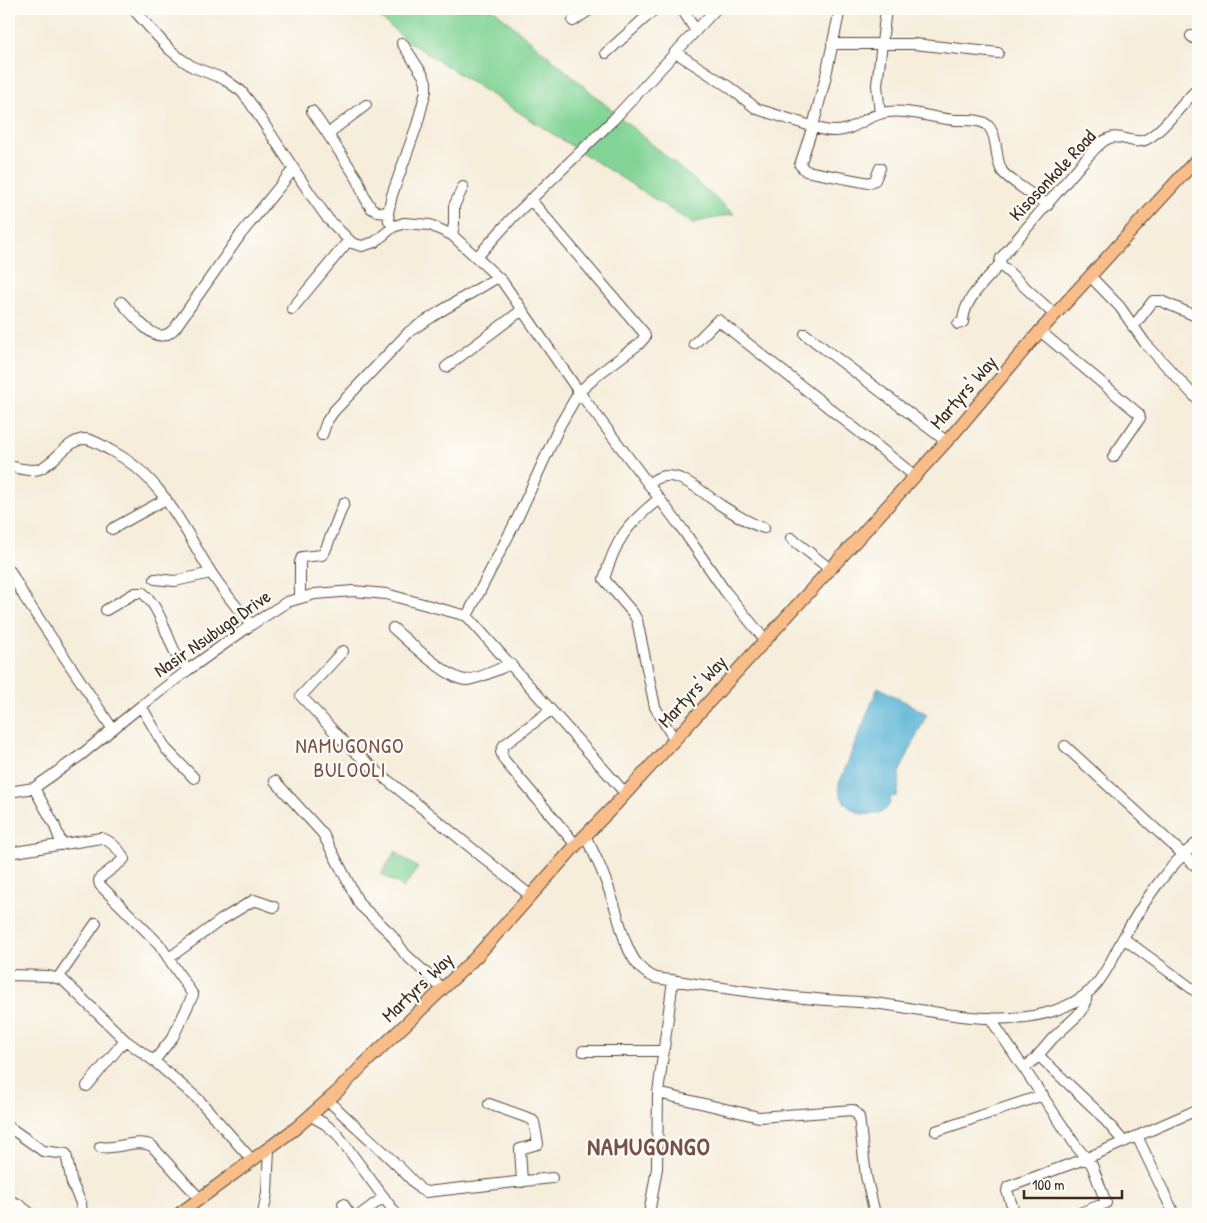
<svg xmlns="http://www.w3.org/2000/svg" width="1207" height="1223" font-family="'Patrick Hand',sans-serif">
	<style>
		.green { fill: #82d496; stroke: #5e7f5a }
		.water { fill: #58b4d6; stroke: #4a6f7a }
		.lines { fill: none; stroke-linecap: round; stroke-linejoin: round }
		.minor-casing { stroke: #57473a; stroke-width: 12 }
		.major-casing { stroke: #57473a; stroke-width: 14 }
		.minor { stroke: #fff; stroke-width: 10 }
		.major { stroke: #f8bd89; stroke-width: 12 }
		.labels { text-anchor: middle; stroke-width: 4.5; stroke-linejoin: round; paint-order: stroke }
		.street-label { font-size: 19px; fill: #3b2a1e; stroke: #fdfcf7 }
		.quarter-label { font-size: 21px; letter-spacing: 1px; fill: #785248; stroke: #fdfcf7 }
		.district-label { font-size: 24px; font-weight: bold; letter-spacing: 1px; fill: #785248; stroke: #fdfcf7 }
	</style>
	<rect width="100%" height="100%" fill="#fdfcf7"/>
	<filter id="ink" filterUnits="userSpaceOnUse"><feTurbulence type="fractalNoise" baseFrequency=".02" numOctaves="2"/><feDisplacementMap in="SourceGraphic" scale="10" xChannelSelector="R" yChannelSelector="G"/><feConvolveMatrix kernelMatrix="1 2 1 2 8 2 1 2 1" color-interpolation-filters="sRGB"/></filter>
	<filter id="wash" filterUnits="userSpaceOnUse"><feTurbulence type="fractalNoise" baseFrequency=".0096" numOctaves="4" result="noise"/><feDisplacementMap in="SourceGraphic" scale="20" xChannelSelector="R" yChannelSelector="G"/><feGaussianBlur stdDeviation="1.12" result="paint"/><feColorMatrix in="noise" values="0 0 0 0 0 0 0 0 0 0 0 0 0 0 0 0 0 1.4 0 .05"/><feComposite in="paint" operator="in"/></filter>
	<g filter="url(#wash)">
		<rect width="100%" height="100%" fill="#f6eddb"/>
		<path class="green" d="M370 9H493L734 214 692 223 406 40Z
			M396 851 400 856 418 868 403 888 399 884 381 874Z"/>
		<path class="water" d="M878 687 927 714 898 775 900 776 897 796 890 797C890 800 890 802 889 805 888 809 884 810 881 812 862 821 837 805 839 784Z"/>
	</g>
	<g filter="url(#ink)">
		<g class="lines">
			<g class="minor-casing">
				<path id="minor" d="M133 9 169 49 181 59 193 67 224 79 241 91 249 101 309 192 328 219 352 243 362 246 375 242 393 227 404 223 430 225 452 235 502 281 579 392 683 530 725 591 765 640
					M682 9 696 31
					M840 9 825 80 813 126 800 165 806 171 869 183 875 180 880 168
					M573 21 591 9
					M1191 36 1198 41
					M832 44H914L998 53
					M675 52 729 87 757 109 824 130C854 136 862 115 888 112 909 109 935 119 957 120 965 120 979 119 986 124 999 134 994 158 1002 171 1007 179 1038 198 1048 205
					M606 53 655 9
					M366 105 334 129 329 136 358 180 364 196 371 208 378 212 388 213
					M312 111 329 136
					M880 114 877 85 886 9
					M393 227 389 221 388 213 392 195 417 125 426 91V82L423 75 402 43
					M452 235 454 224V206L463 187
					M477 257 513 217 613 120 716 9
					M1090 276 1120 307 1145 343 1198 400
					M121 302C131 312 151 340 165 335 169 334 172 331 175 328L241 234 293 170
					M292 309 349 240
					M1055 315 1002 266 1000 262 1001 258 1089 155C1095 149 1102 140 1110 138 1121 134 1134 145 1145 140 1161 133 1184 102 1198 88
					M958 324 963 322C964 298 986 281 1000 264
					M1133 327 1153 301H1161L1198 317
					M1040 331 1139 414 1140 418 1113 457
					M805 334 946 441
					M694 344 718 320 915 476
					M446 367 522 310
					M322 435 327 421 334 411 410 331 441 311 498 277
					M9 466C18 468 30 472 39 469 54 464 69 438 86 439 94 440 103 446 110 450 161 476 181 524 210 571 222 590 237 607 251 625
					M648 484C652 482 656 478 661 477 680 471 705 494 719 504 733 513 748 523 764 528
					M659 499C627 524 616 539 604 579L633 613 637 620 655 707 674 739
					M112 529 166 499
					M791 538 830 569
					M10 571 25 598 112 728
					M155 579 175 581 211 573
					M300 598V562L302 557 322 555 325 551 344 503
					M106 610 135 593H143C162 610 166 637 178 658 181 662 185 666 188 670
					M467 616 518 517 560 425 579 392 600 373 639 344 645 337 644 333 530 199
					M393 628C407 640 449 680 466 680 479 679 498 669 511 664
					M343 651 301 696 342 740 381 775 531 896
					M141 706 166 749 194 778
					M551 710 504 745 501 752 504 760 576 845
					M1065 746 1198 868
					M275 781 323 834 360 905 390 933 405 954 443 989
					M34 788 54 824 62 845
					M9 792 34 788 81 755 141 706 188 670 251 625 287 602 315 594 353 591 386 594 467 616 625 793
					M585 836C598 859 607 882 615 907 621 926 625 949 638 965 643 972 649 975 656 978 706 985 756 994 806 998 829 1001 852 1001 874 1003 941 1011 1033 1039 1090 991 1103 980 1114 955 1122 940 1143 903 1165 868 1198 842
					M9 853 101 838C110 840 121 851 124 859L122 861 100 878 99 881 100 885 159 944 193 995 173 1037 154 1061
					M1123 938 1198 993
					M169 958 221 920 254 900 274 907
					M9 975 48 976 63 980 125 1040 154 1061 199 1100 252 1160
					M58 978 96 923
					M990 1018 1076 1146 1092 1165 1106 1203 1077 1214
					M583 1051H664
					M1038 1055 1099 1113 1124 1142
					M1024 1068 1033 1061 1053 1038 1077 1016 1085 1005 1087 993
					M87 1086 125 1040
					M658 1093 759 1117 853 1110 859 1117 866 1176 875 1214
					M328 1100C358 1130 392 1157 420 1189L426 1192 552 1178
					M489 1104 531 1119 534 1122 538 1144 520 1149 522 1182
					M311 1116 325 1124 337 1134 396 1214
					M9 1127 43 1151 66 1154 72 1183 81 1203 82 1214
					M936 1131 1043 1095
					M1137 1136 1174 1214
					M100 1147C117 1150 136 1138 152 1146L200 1199
					M9 1200 18 1204 31 1214
					M343 1204 350 1214
					M263 1214 267 1193 269 1148
					M361 1214 384 1197
					M649 1214 657 1168 658 1093 673 980
					M1015 1214 1007 1191 1008 1187 1087 1158 1190 1113 1198 1112"/>
			</g>
			<g class="major-casing">
				<path id="major" d="M179 1214 296 1128 337 1092 362 1066 476 957 576 845 616 804 955 432 1040 331 1198 158"/>
			</g>
			<use href="#minor" class="minor"/>
			<use href="#major" class="major"/>
		</g>
	</g>
	<g class="labels">
		<g class="street-label">
			<text transform="translate(1052 175) rotate(-47)" y="7">Kisosonkole Road</text>
			<text transform="translate(963 392) rotate(-49)" y="7">Martyrs' Way</text>
			<text transform="translate(212 633) rotate(-35)" y="7">Nasir Nsubuga Drive</text>
			<text transform="translate(692 691) rotate(-47)" y="7">Martyrs' Way</text>
			<text transform="translate(417 987) rotate(-44)" y="7">Martyrs' Way</text>
		</g>
		<g class="quarter-label">
			<text x="350" y="753">NAMUGONGO<tspan x="350" dy="24">BULOOLI</tspan></text>
		</g>
		<g class="district-label">
			<text x="649" y="1155">NAMUGONGO</text>
		</g>
	</g>
	<rect width="1207" height="1223" fill="none" stroke="#fdfcf7" stroke-width="30"/>
	<path d="M1024 1190v8h98v-8" fill="none" stroke="#3b2a1e" stroke-width="2.5"/>
	<text x="1032" y="1190" font-size="15" fill="#3b2a1e" stroke="#fdfcf7" stroke-width="4" paint-order="stroke">100 m</text>
</svg>
